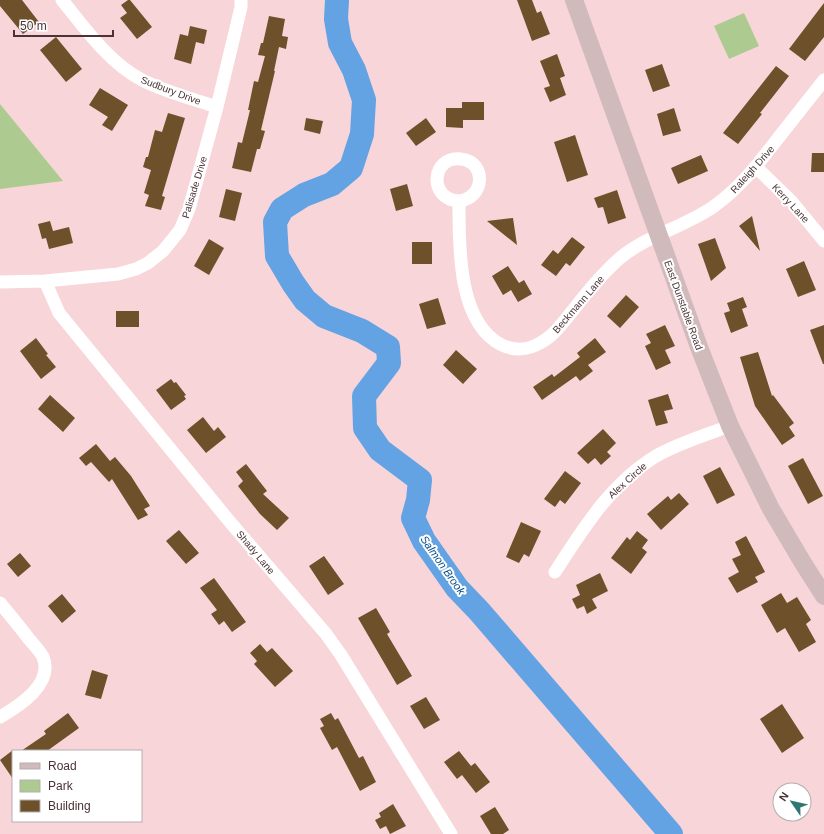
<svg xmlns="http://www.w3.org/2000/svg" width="824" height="834" font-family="Helvetica,sans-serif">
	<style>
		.green { fill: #adcb90 }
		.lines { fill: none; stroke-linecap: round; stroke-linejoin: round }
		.river { stroke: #63a2e3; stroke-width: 24 }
		.building { fill: #6e502b }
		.street { stroke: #fff; stroke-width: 13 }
		.secondary { stroke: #d1babc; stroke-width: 18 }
		.labels { text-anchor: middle; stroke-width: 4; stroke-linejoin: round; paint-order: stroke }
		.street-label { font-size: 10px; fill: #4a3336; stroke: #fff }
		.water-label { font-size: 11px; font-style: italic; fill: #07508b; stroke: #fff }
	</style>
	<rect width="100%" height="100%" fill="#f8d5d9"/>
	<path class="green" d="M744 13 759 46 729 59 714 26Z
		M0 104 63 181 0 189Z"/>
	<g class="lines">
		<path class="river" d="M337 0 336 19 340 43 354 70 364 100 362 134 351 168 332 184 304 195 282 209 275 222 277 256 293 283 305 300 324 316 362 331 388 347 389 363 364 396 365 428 380 450 420 480 418 500 413 518 424 541 457 588 479 611 671 834"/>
	</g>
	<path class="building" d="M0 0H22L39 22 23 34 0 6Z
		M128 0H130L152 27 137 39 120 18 127 13 121 5Z
		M517 0H532L537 13 541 11 550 34 532 41Z
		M824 3V37L805 61 789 49Z
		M269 16 285 19 282 36 288 37 286 49 279 47 274 71H275L261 130 265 131 260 149H257L251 172 232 168 238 142 242 143 250 110H248L254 81 258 82 265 56 258 55 261 43H263Z
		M190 26 207 30 204 44 196 42 191 64 174 59 180 34 188 36Z
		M56 37 82 69 66 82 40 50Z
		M557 54 565 76 560 78 566 95 550 102 544 88 550 86 540 61Z
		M662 64 670 86 653 92 645 70Z
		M776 66 789 76 760 113 762 114 738 144 723 133Z
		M100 88 128 105 112 131 102 125 108 117 89 105Z
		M462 102H484V120H463V128L446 127V108H462Z
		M674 108 681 131 663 136 657 114Z
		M168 113 185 118 162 196 165 197 161 210 145 206 149 195 144 193 151 170 143 167 146 157H148L155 130 162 132Z
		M306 118 323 121 320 134 304 130Z
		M426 118 436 132 416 146 406 133Z
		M575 135 588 175 567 182 554 142Z
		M812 153H824V172H811Z
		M701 155 708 171 678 184 671 168Z
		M407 184 413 206 396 211 390 189Z
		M226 189 242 193 235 221 219 217Z
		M617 190 626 218 608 224 603 207 598 208 594 198Z
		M752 216 760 251 739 226Z
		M513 218 517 245 487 221Z
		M50 221 53 231 69 227 73 243 49 249 46 238 42 239 38 224Z
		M572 237 585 247 570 266 566 263 556 276 541 265 553 250 558 254Z
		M715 238 726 268 711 281 698 244Z
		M209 239 224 248 209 275 194 266Z
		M412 242H432V264H412Z
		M804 261 816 290 798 297 786 269Z
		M508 266 519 283 524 280 532 294 518 302 511 290 503 295 492 276Z
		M626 295 639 307 620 328 607 316Z
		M743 297 747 307 742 309 748 326 731 333 724 313 730 311 727 303Z
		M438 298 446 324 427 329 419 304Z
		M116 311H139V327H116Z
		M665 325 675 346 665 350 671 363 656 370 645 346 651 343 646 334Z
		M824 325V364H823L810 330Z
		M36 338 48 354 46 355 56 367 41 379 20 351Z
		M595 338 606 352 588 365 593 371 580 381 576 376 542 400 533 387 552 374 554 377 580 357 577 353Z
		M456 350 477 369 463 384 443 365Z
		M758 352 772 396 773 395 794 423 789 427 795 436 782 445 755 406 740 357Z
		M171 379 174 383 176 382 186 395 184 396 186 399 171 410 156 390Z
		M668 394 673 409 664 411 668 423 656 426 648 400Z
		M50 395 75 418 63 432 38 409Z
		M203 417 214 431 218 427 226 437 206 453 187 430Z
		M603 429 616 443 607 452 611 456 601 465 595 458 588 464 577 453Z
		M96 444 110 461 115 457 131 476 150 506 144 509 148 515 138 520 112 479 109 482 91 462 86 466 79 458Z
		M803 458 823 496 808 504 788 466Z
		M246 464 267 491 263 494 289 518 277 530 260 514 238 486 243 481 236 472Z
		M720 467 735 495 717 504 703 476Z
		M565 471 581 483 565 504 560 500 555 507 544 499Z
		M679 493 689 504 661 530 647 514 668 496 671 500Z
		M521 522 541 531 529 557 524 554 519 563 506 557Z
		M179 530 199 553 186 564 166 541Z
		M637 531 648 540 642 548 647 552 631 574 611 558 627 537 630 540Z
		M746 536 765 572 755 577 758 582 737 593 728 578 739 572 732 559 741 555 735 542Z
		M20 553 31 566 18 577 7 564Z
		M324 556 344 584 328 595 309 566Z
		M600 573 608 591 592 599 597 608 587 614 584 606 577 609 572 599 580 595 576 585Z
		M214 578 246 622 232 632 224 621 219 625 211 614 217 610 200 588Z
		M781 593 787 603 797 597 811 620 806 624 816 642 799 652 785 628 777 633 761 605Z
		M62 594 76 611 62 623 48 606Z
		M376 608 390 632 387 634 412 676 397 685 358 618Z
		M260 644 267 652 272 648 293 671 275 687 254 664 257 661 250 653Z
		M92 670 108 675 101 699 85 695Z
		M426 697 440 720 424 729 410 706Z
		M782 704 804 738 782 753 760 719Z
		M68 713 79 728 47 751H21L46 734 44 731Z
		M331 713 335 720 338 718 359 758 363 756 376 782 360 791 337 747 332 750 320 728 324 726 320 719Z
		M13 750V779L0 760Z
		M459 751 471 766 475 763 490 782 476 793 462 775 457 779 444 762Z
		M393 804 406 826 390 834 386 826 380 829 375 820 381 817 379 813Z
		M495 807 509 830 503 834H491L480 816Z"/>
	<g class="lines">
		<path class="street" d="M62 0C85 28 108 62 142 80 163 91 193 99 217 107
			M756 167 792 202 824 241
			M459 201C485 198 487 162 461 159 432 155 427 199 459 201 459 244 457 323 502 345 514 351 528 350 540 343 554 336 564 321 574 309 588 291 603 273 620 258 648 235 684 227 713 207 740 188 759 163 779 137 794 118 809 99 824 80
			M45 281 59 313 230 522 326 634 341 655 451 834
			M0 282 45 281 118 274 136 269 148 263 163 251 180 230 189 209 217 107 241 7V0
			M555 572C583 529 611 483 656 456 679 443 705 435 730 426
			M0 603C10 615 20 627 29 639 34 645 40 651 43 657 54 684 19 706 0 717"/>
		<path class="secondary" d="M574 0 699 347 730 426 771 509 803 563 824 596"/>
	</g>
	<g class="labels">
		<g class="street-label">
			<text transform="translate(171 90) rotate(21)" y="4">Sudbury Drive</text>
			<text transform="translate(752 169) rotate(-48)" y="4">Raleigh Drive</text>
			<text transform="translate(194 187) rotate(-73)" y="4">Palisade Drive</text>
			<text transform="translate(791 203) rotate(47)" y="4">Kerry Lane</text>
			<text transform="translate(578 304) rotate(-49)" y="4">Beckmann Lane</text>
			<text transform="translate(684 305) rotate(70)" y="4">East Dunstable Road</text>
			<text transform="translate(627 480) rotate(-42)" y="4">Alex Circle</text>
			<text transform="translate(256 552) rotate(50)" y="4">Shady Lane</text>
		</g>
		<g class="water-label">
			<text transform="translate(443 565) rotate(55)" y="4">Salmon Brook</text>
		</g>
	</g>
	<rect x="12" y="750" width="130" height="72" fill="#ffffff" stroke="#b7adaf"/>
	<rect x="20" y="763" width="20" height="6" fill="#d1babc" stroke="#b7adaf"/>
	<text x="48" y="770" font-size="12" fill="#4a3336">Road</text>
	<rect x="20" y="780" width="20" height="12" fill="#adcb90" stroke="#b7adaf"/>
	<text x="48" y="790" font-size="12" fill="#4a3336">Park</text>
	<rect x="20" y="800" width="20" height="12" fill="#6e502b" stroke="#b7adaf"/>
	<text x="48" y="810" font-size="12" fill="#4a3336">Building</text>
	<g transform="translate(792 802) rotate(304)"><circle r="19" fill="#ffffff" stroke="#b7adaf"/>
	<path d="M0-3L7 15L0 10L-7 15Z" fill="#2e7773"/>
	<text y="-6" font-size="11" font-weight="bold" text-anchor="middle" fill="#4a3336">N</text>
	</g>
	<path d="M14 30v6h99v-6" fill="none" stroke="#4a3336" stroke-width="2"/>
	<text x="20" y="30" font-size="12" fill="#4a3336" stroke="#ffffff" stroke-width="3" paint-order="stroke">50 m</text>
</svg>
